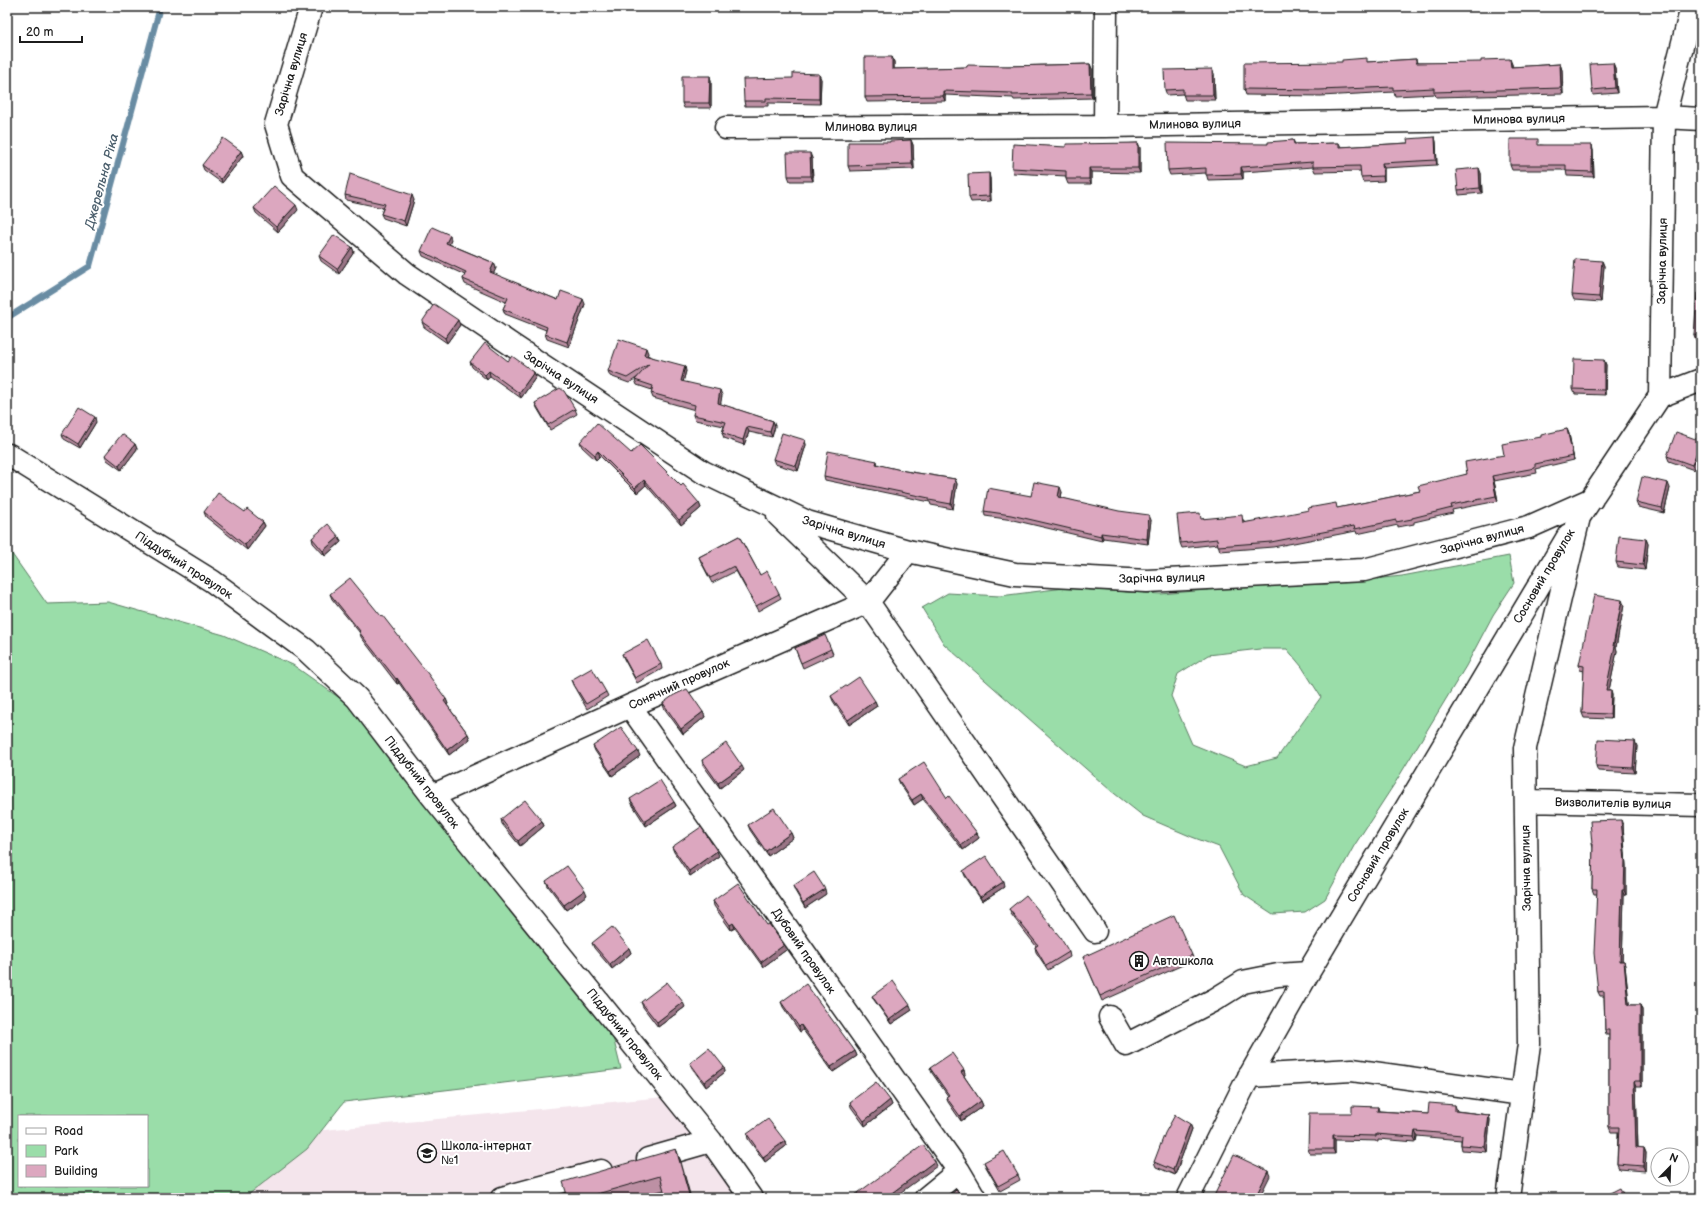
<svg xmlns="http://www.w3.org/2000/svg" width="1708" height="1205" font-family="'Balsamiq Sans',sans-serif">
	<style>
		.built { fill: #f4e5ec }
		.green { fill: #9adda9; stroke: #5b7c62; fill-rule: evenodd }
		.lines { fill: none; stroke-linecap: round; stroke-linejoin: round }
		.stream { stroke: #698ca3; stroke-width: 6 }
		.minor-casing { stroke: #1c1c1c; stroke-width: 25 }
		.minor { stroke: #fff; stroke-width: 22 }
		.wall { fill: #bd90a4; stroke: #1c1c1c }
		.shaded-wall { fill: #9a7586; stroke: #1c1c1c }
		.building { fill: #dca7bf; stroke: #1c1c1c }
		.labels { text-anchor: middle; stroke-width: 4; stroke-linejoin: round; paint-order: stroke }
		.street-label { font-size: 12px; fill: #1c1c1c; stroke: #fff }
		.poi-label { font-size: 12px; fill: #1c1c1c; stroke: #fff; text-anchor: start }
		.water-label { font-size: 13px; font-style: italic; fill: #495d6b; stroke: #fff }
	</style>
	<rect width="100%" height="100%" fill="#fff"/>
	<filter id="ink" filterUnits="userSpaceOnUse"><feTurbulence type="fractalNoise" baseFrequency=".025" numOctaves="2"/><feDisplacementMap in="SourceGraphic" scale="8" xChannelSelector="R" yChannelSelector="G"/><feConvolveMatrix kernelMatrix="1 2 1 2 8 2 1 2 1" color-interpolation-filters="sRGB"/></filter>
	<g filter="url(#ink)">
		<path class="built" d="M664 1097 741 1198H7L19 1186H147V1147Z"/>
		<path class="green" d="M7 547 47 604 108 602 224 635 293 665 355 709 571 986 612 1033 621 1069 344 1102 307 1149 244 1198H7ZM19 1116H147V1186H19Z
			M1509 556 1514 583 1493 615 1466 666 1395 783 1354 846 1325 899 1305 912 1273 914 1244 895 1219 847 1192 837 1143 816 1110 790 944 644 922 608 948 593 1000 596 1064 588 1161 594 1263 585 1326 584 1402 576ZM1260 649H1287L1302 667 1321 697 1277 758 1246 766 1192 744 1171 696 1178 674 1208 655Z"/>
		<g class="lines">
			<path class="stream" d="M7 318 90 266 160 7"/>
			<g class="minor-casing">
				<path id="minor" d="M311 7 276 124 292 176 407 274 509 343 703 472 807 522 908 551 1015 574 1147 581 1364 570 1529 527 1592 499
					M1105 126 1106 7
					M726 128 1105 126 1664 117 1701 119
					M1660 396 1701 380
					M9 455 212 581 306 650 357 698 432 796 711 1141 751 1198
					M778 515 868 602 1095 931
					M630 706 959 1171 975 1198
					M432 796 630 706 868 602 908 551
					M1526 801 1701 805
					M1110 1017 1126 1045 1214 1000 1243 982 1278 975 1308 973
					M1249 1076 1352 1070 1522 1094
					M648 1159 711 1141
					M502 1198 601 1171
					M926 1198 959 1171
					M1188 1198 1244 1086 1308 973 1569 535
					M1508 1198 1529 1044 1525 748 1579 517 1660 396 1664 117 1692 7"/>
			</g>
			<use href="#minor" class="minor"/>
		</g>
		<path class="wall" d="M892 57 894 62V69L1090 64 1092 69V98L1014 100 1013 98 945 95V101L867 102 865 97Z
			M1416 59 1417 63 1512 64V67L1560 64 1562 70 1563 94 1436 97 1435 94 1395 96 1394 92 1321 96 1246 95 1244 89 1368 62Z
			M1613 63 1615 68 1617 93 1593 95 1592 90Z
			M1212 69 1214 74 1215 100H1185L1183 94 1167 95 1165 90Z
			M821 79 820 104 768 103V106H745L744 101Z
			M711 81V108H684L682 103Z
			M1435 137 1436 142 1437 165 1384 168V181L1363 182 1361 177V171L1315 172 1313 167 1243 172V179L1208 180 1206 173 1170 175 1168 170 1268 144 1293 140 1295 144 1339 143 1341 147 1408 143Z
			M911 140 913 145 914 169 850 171 848 166 890 142Z
			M1138 143 1140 148V173L1091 172V184H1068L1066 179V176L1013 173 1012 168 1066 147Z
			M1540 145 1593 150 1594 177 1567 176 1566 170H1512L1510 165Z
			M241 151 243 156 222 183 204 170 202 165Z
			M812 158 813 181H790L788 176Z
			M1481 173 1482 193 1459 195 1458 190Z
			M990 178 991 201 971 202 969 197Z
			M345 195 414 200 406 226 383 218 381 214 383 208 346 200Z
			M254 208 298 210 278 232 256 213Z
			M451 240 449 244 494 263 496 268 493 274 558 300 585 304 569 347 547 339 545 334 546 330 505 314 503 309 506 302 465 284 463 279 465 275 423 256 421 251Z
			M352 247 354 252 339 274 321 261 319 256Z
			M1602 261 1604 266 1601 302 1574 300 1572 295Z
			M1701 293V340H1696L1694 335Z
			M422 322 460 325 447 343 424 327Z
			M648 353 647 355 686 371 683 382 722 395 720 404 773 421 775 426 772 437 749 432 744 445 724 438 722 433 724 426 695 420 693 415 695 410 653 398 651 393 652 390 637 385 635 380 638 377 629 383 610 376 608 371Z
			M1604 360 1606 365 1605 395 1575 394 1573 389Z
			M508 361 534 372 536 377 521 398 490 376 487 380 472 367 470 362Z
			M535 403 575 409 577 414 550 430 537 408Z
			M96 422 80 448 64 439 62 434Z
			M1567 429 1569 434 1574 460 1536 469 1537 473 1494 481 1498 501 1452 510 1453 513 1414 522V524L1398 527V525L1357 534 1356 531 1273 547 1220 551 1218 544 1182 548 1180 543 1202 519 1244 520V523L1338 508 1420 491 1467 474 1541 437Z
			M805 440 806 445 798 471 775 464 773 459Z
			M1701 441V451L1694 470 1669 461 1667 456Z
			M580 442 631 453 699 503 701 508 681 525 646 485 637 493 600 456 596 460 582 447Z
			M135 444 137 449 121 470 107 460 105 455Z
			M877 461 878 465 905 471 955 479 957 484 953 509 931 505 930 502 825 480 824 476Z
			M1670 488 1664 513 1638 507 1636 502Z
			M1062 492 1061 498 1151 520 1148 544 1103 538 1102 541 1013 520 985 516 984 511 1031 496Z
			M204 512H245L263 522 265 526 247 550 206 517Z
			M739 536 760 575 779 594 781 598 758 611 736 571 712 583 701 562 699 557Z
			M339 537 341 542 325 556 313 543 312 538Z
			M1646 539 1648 544 1645 570 1618 567 1616 562Z
			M330 594 446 699 448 704 447 705 468 734 470 739 449 755 399 683 397 684 361 637 360 633 332 599Z
			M1624 605 1616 647 1617 651 1609 690 1612 695 1611 719 1584 718 1582 713 1584 671 1580 670 1579 665Z
			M795 648 831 649 833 654 803 668Z
			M622 654 661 664 662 669 637 683 624 659Z
			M571 680 606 692 608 696 587 709 573 685Z
			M831 696 875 701 877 706 849 725 833 701Z
			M663 703 703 712 705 717 683 734 664 708Z
			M593 746 640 756 612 776 595 751Z
			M1637 746 1635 773 1598 771 1596 766Z
			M702 760 744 770 720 788 703 765Z
			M898 779 947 798 977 833 979 838 963 850 923 799 914 805 900 784Z
			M630 799 674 802 676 806 646 826 632 804Z
			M501 819 542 821 544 826 520 846 502 824Z
			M748 825 791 833 793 838 768 856 750 830Z
			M1623 825 1626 866V895H1624L1622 961H1624L1625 966 1629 1005H1640L1642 1010V1086H1636L1638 1148H1644L1646 1153 1645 1171 1619 1169 1617 1164 1618 1132H1611L1609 1127V1035H1606L1605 1030 1604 996H1600L1598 992 1597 894H1594L1592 889 1593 848 1592 844Z
			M672 847 719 856 690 876 674 852Z
			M963 871 1004 887 982 901 965 876Z
			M546 881 587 895 566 910 548 886Z
			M793 886 826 894 805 908 795 891Z
			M713 901 767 925 786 950 763 967 735 928 731 930 714 906Z
			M1009 909 1069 952 1070 957 1048 970 1036 952 1035 947 1036 946 1011 914Z
			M592 943 629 948 631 953 612 969 594 948Z
			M1192 955 1194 960 1102 1001 1083 957Z
			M872 996 912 1010 891 1024 874 1000Z
			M641 1002 685 1007 658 1027 643 1007Z
			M781 1002 855 1051 857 1056 833 1072 803 1030 800 1032 783 1007Z
			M690 1063 724 1067 725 1072 706 1087 692 1068Z
			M930 1068 964 1070 965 1075 964 1076 981 1101 983 1106 961 1121 948 1102 946 1097 948 1096 932 1073Z
			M890 1100 892 1105 865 1126 851 1107 850 1102Z
			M1455 1105 1457 1111 1489 1115 1490 1120 1487 1152 1462 1150 1461 1145V1140L1417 1136 1416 1142 1378 1139V1141L1335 1140V1154H1310L1308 1149 1352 1113 1378 1107 1379 1111 1428 1114Z
			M1190 1124 1192 1129 1175 1175 1156 1167 1154 1162Z
			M747 1134 785 1141 786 1146 765 1162 748 1139Z
			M676 1149 681 1162 664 1190 634 1198H568Z
			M984 1162 1018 1175 1020 1180 1000 1191 986 1167Z"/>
		<path class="shaded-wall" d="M892 57 894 62V74L892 69Z
			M1510 59 1512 64 1513 72 1511 67Z
			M1613 63 1615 68 1617 93 1615 88Z
			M1090 64 1092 69V98L1091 93Z
			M1560 64 1562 70 1563 94 1561 88Z
			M1212 69 1214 74 1215 100 1213 95Z
			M819 74 821 79 820 104 819 99Z
			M710 76 711 81V108L709 103Z
			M943 91 945 95V101L943 96Z
			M1435 137 1436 142 1437 165 1436 160Z
			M911 140 913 145 914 169 912 164Z
			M1138 143 1140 148V173L1138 168Z
			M1592 145 1593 150 1594 177 1592 172Z
			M241 151 243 156 222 183 221 179Z
			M810 153 812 158 813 181 811 176Z
			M1382 163 1384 168V181L1383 176Z
			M1241 167 1243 172V179L1241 174Z
			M1089 168 1091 172V184L1089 179Z
			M1479 168 1481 173 1482 193 1480 188Z
			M989 173 990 178 991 201 989 196Z
			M412 195 414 200 406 226 404 221Z
			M296 205 298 210 278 232 276 227Z
			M450 235 451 240 448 248 446 243Z
			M352 247 354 252 339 274 337 269Z
			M1602 261 1604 266 1601 302 1599 297Z
			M494 263 496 268 492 277 490 272Z
			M583 299 585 304 569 347 567 342Z
			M458 320 460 325 447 343 445 338Z
			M646 348 648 353 646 360 644 355Z
			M1604 360 1606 365 1605 395 1604 390Z
			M685 366 686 371 682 386 681 381Z
			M489 371 490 376 487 380 485 375Z
			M534 372 536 377 521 398 519 393Z
			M720 390 722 395 720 408 718 403Z
			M95 417 96 422 80 448 78 444Z
			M773 421 775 426 772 437 770 432Z
			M747 427 749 432 744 445 743 440Z
			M1567 429 1569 434 1574 460 1573 456Z
			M805 440 806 445 798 471 796 466Z
			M1701 442V451L1694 470 1692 465Z
			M135 444 137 449 121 470 119 466Z
			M598 451 600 456 596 460 595 455Z
			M1492 476 1494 481 1498 501 1496 496Z
			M955 479 957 484 953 509 951 504Z
			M644 480 646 485 637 493 635 488Z
			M1668 483 1670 488 1664 513 1662 508Z
			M1060 487 1062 492 1060 502 1058 497Z
			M699 503 701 508 681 525 679 520Z
			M1149 515 1151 520 1148 544 1147 539Z
			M263 522 265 526 247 550 245 545Z
			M1101 533 1103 538 1102 541 1101 536Z
			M339 537 341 542 325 556 323 551Z
			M1646 539 1648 544 1645 570 1643 565Z
			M1622 600 1624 605 1616 647 1617 651 1608 695 1606 690Z
			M397 678 399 683 397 684 396 679Z
			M1611 690 1612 695 1611 719 1610 714Z
			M446 699 448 704 445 706 444 701Z
			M875 701 877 706 849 725 848 720Z
			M703 712 705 717 683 734 681 729Z
			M468 734 470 739 449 755 447 750Z
			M1635 741 1637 746 1635 773 1633 768Z
			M638 751 640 756 612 776 610 771Z
			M742 766 744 770 720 788 718 783Z
			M921 794 923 799 914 805 912 800Z
			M674 802 676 806 646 826 645 821Z
			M1621 820 1623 825 1626 866V895L1624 890Z
			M542 821 544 826 520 846 518 841Z
			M791 833 793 838 768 856 766 851Z
			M977 833 979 838 963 850 961 845Z
			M717 851 719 856 690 876 689 871Z
			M1003 882 1004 887 982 901 980 897Z
			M825 889 826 894 805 908 803 903Z
			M585 890 587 895 566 910 564 905Z
			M1622 890 1624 895 1622 966 1620 961Z
			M733 923 735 928 731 930 730 925Z
			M784 945 786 950 763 967 761 962Z
			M629 948 631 953 612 969 610 964Z
			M1624 961 1625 966 1630 1010 1628 1005Z
			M683 1002 685 1007 658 1027 657 1022Z
			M910 1005 912 1010 891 1024 889 1020Z
			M1640 1005 1642 1010V1086L1640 1081Z
			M801 1025 803 1030 800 1032 799 1027Z
			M855 1051 857 1056 833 1072 831 1067Z
			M724 1067 725 1072 706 1087 704 1082Z
			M964 1070 965 1075 963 1077 961 1072Z
			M1634 1081 1636 1086 1638 1152 1636 1147Z
			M890 1100 892 1105 865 1126 864 1121Z
			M981 1101 983 1106 961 1121 960 1116Z
			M1489 1115 1490 1120 1487 1152 1485 1147Z
			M1190 1124 1192 1129 1175 1175 1173 1170Z
			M1415 1131 1417 1136 1416 1142 1414 1137Z
			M1333 1135 1335 1140V1154L1333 1149Z
			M785 1141 786 1146 765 1162 763 1157Z
			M1644 1148 1646 1153 1645 1171 1643 1166Z
			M676 1149 681 1162 691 1198H690Z
			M935 1161 937 1166 893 1198H885Z
			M1268 1171 1270 1176 1259 1198H1255Z"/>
		<path class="building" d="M865 57H892V69L967 67V65L1008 66 1090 64 1091 93 1012 95V93L943 91V96L865 97Z
			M1367 58V62L1416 59V63L1481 62V60L1510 59 1511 67 1560 64 1561 88 1434 92V88L1393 90V87L1319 90 1244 89V63L1342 62V60Z
			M1613 63 1615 88 1592 90 1590 64Z
			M1212 69 1213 95H1183V89L1165 90 1164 70Z
			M793 73 819 74V99L766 98V101H744L743 79 793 78Z
			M682 76H710L709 103H682Z
			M1435 137 1436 160 1382 163 1383 176 1361 177 1360 166 1313 167V162L1241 167V174L1206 175V168L1168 170 1167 143 1268 144V142L1293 140 1294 144 1339 143V147L1408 143 1407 139Z
			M223 138 241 151 221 179 202 165Z
			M1510 139H1538V145H1592V172L1566 171V165H1510Z
			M911 140 912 164 848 166V142H890V141Z
			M1138 143V168H1089V179H1066V171L1012 168 1013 144 1066 147V144Z
			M787 153H810L811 176H788Z
			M1479 168 1480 188 1458 190 1456 170Z
			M989 173V196L969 197 968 174Z
			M350 174 412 195 404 221 381 214 385 204 345 195Z
			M274 186 296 205 276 227 254 208Z
			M432 227 450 235 446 243 494 263 490 272 558 300 561 291 583 299 567 342 545 334 547 327 503 309 508 298 463 279 466 272 421 251Z
			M334 235 352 247 337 269 319 256Z
			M1575 259 1602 261 1599 297 1572 295Z
			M1697 293H1701V336L1694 335Z
			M434 304 458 320 445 338 422 322Z
			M619 339 646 348 644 355 685 366 681 381 720 390 718 403 773 421 770 432 747 427 743 440 722 433 726 422 693 415 695 405 651 393 653 386 635 380 649 364 627 378 608 371Z
			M485 343 508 361 512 356 534 372 519 393 489 371 485 375 470 362Z
			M1574 359 1604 360V390L1573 389Z
			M560 388 564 391 575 409 548 425 535 403Z
			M79 407 95 417 78 444 62 434Z
			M597 423 631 453 640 445 681 486 683 484 699 503 679 520 644 480 635 488 598 451 595 455 580 442Z
			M1567 429 1573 456 1535 464V468L1492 476 1496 496 1451 505 1452 508 1412 518V519L1396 522V520L1355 529 1354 526 1271 542 1218 546 1217 539 1180 543 1177 515 1200 513 1201 519 1242 515 1243 523 1309 510 1308 508 1336 503 1337 508 1420 491 1418 486 1467 474 1465 462 1504 455 1502 444 1541 437V435Z
			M1676 432 1701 441 1692 465 1667 456Z
			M782 433 805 440 796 466 773 459Z
			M122 434 135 444 119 466 105 455Z
			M828 451 877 461 876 464 905 471 955 479 951 504 929 500V498L824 476Z
			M1642 477 1668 483 1662 508 1636 502Z
			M1034 482 1060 487 1058 497 1119 511 1149 515 1147 539 1101 533V536L1011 515 984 511 988 488 1031 496Z
			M218 493 245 512 247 509 263 522 245 545 204 512Z
			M328 524 339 537 323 551 312 538Z
			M739 536 760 575 767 571 779 594 756 606 734 566 710 578 699 557Z
			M1619 536 1646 539 1643 565 1616 562Z
			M350 578 381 616 382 615 428 674 446 699 444 701 468 734 447 750 397 678 396 679 359 632 360 631 330 594Z
			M1594 595 1622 600 1613 646H1615L1606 690H1611L1610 714 1582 713 1584 666 1579 665Z
			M825 635 831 649 801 663 795 648Z
			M648 640 661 664 635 678 622 654Z
			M592 668 606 692 586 704 571 680Z
			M859 677 875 701 848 720 831 696Z
			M687 689 703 712 681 729 663 703 674 695Z
			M621 727 638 751 610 771 593 746Z
			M1598 739 1635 741 1633 768 1596 766Z
			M1698 742H1701V780H1699Z
			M726 743 742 766 718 783 702 760Z
			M924 762 947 798 949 796 977 833 961 845 921 794 912 800 898 779Z
			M660 780 674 802 645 821 630 799Z
			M525 800 542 821 518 841 501 819Z
			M774 808 791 833 766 851 748 825Z
			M1621 820 1625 861 1624 890H1622L1620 961H1624L1628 1005H1640V1081H1634L1636 1147 1644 1148 1643 1166 1617 1164 1619 1127H1609V1030H1605L1604 991 1598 992 1594 953 1597 889H1592L1593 844H1592L1590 821Z
			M701 827 717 851 689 871 672 847Z
			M986 856 1003 882 980 897 963 871Z
			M567 866 585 890 564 905 546 881Z
			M814 872 825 889 803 903 793 886Z
			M738 883 767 925 769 924 784 945 761 962 733 923 730 925 713 901Z
			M1026 895 1060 937 1069 952 1046 966 1035 947 1038 945 1009 909Z
			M1174 915 1192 955 1100 996 1083 957Z
			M612 927 629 948 610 964 592 943Z
			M893 981 910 1005 889 1020 872 996Z
			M667 982 683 1002 657 1022 641 1002Z
			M806 984 855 1051 831 1067 801 1025 799 1027 781 1002Z
			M709 1048 724 1067 704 1082 690 1063Z
			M952 1053 964 1070 961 1072 981 1101 960 1116 946 1097 949 1095 930 1068Z
			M876 1082 890 1100 864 1121 850 1102Z
			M1429 1103 1455 1105V1111L1489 1115 1485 1147 1461 1145 1462 1135 1415 1131 1414 1137 1376 1134V1136L1333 1135V1149H1308L1309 1113H1352V1106L1378 1107 1377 1111 1428 1114Z
			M1175 1115 1190 1124 1173 1170 1154 1162 1165 1133Z
			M768 1119 785 1141 763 1157 747 1134Z
			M923 1145 935 1161 885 1198H851Z
			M676 1149 690 1198H666L660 1176 590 1196 591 1198H568L563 1182Z
			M1004 1151 1018 1175 998 1186 984 1162Z
			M1234 1155 1268 1171 1255 1198H1213Z
			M1620 1188 1625 1198H1600Z
			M956 1190 962 1198H947Z
			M1145 1191 1160 1198H1142Z"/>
	</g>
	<defs>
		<g id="building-ring" transform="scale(1)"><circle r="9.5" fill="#fff" stroke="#1c1c1c" stroke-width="1.5"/><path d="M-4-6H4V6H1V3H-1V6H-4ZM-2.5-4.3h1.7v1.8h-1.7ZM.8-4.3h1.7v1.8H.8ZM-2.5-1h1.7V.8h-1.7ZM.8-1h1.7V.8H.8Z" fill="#1c1c1c"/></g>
		<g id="school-ring" transform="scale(1)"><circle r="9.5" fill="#fff" stroke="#1c1c1c" stroke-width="1.5"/><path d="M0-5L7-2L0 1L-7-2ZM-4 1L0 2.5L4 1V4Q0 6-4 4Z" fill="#1c1c1c"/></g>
	</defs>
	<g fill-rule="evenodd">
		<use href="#building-ring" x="1139" y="961"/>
		<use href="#school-ring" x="427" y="1153"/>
	</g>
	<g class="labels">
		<g class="street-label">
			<text transform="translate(291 74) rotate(-73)" y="4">Зарічна вулиця</text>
			<text transform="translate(1519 119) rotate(-1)" y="4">Млинова вулиця</text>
			<text transform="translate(1195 124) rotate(-1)" y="4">Млинова вулиця</text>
			<text x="871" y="131">Млинова вулиця</text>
			<text transform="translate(1662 261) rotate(-89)" y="4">Зарічна вулиця</text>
			<text transform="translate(561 377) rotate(33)" y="4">Зарічна вулиця</text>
			<text transform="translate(844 532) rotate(17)" y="4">Зарічна вулиця</text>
			<text transform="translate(1482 539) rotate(-15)" y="4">Зарічна вулиця</text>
			<text transform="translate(184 565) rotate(33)" y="4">Піддубний провулок</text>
			<text transform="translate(1544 576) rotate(-59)" y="4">Сосновий провулок</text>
			<text transform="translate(1162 578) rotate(-1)" y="4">Зарічна вулиця</text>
			<text transform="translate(679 684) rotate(-24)" y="4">Сонячний провулок</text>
			<text transform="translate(422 782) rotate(52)" y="4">Піддубний провулок</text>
			<text transform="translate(1613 803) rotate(1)" y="4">Визволителів вулиця</text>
			<text transform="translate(1378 855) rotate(-59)" y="4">Сосновий провулок</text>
			<text transform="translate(1526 868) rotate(-91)" y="4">Зарічна вулиця</text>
			<text transform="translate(804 951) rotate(55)" y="4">Дубовий провулок</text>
			<text transform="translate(625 1034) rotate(51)" y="4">Піддубний провулок</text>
		</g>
		<g class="poi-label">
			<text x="1153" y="965">Автошкола</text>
			<text x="441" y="1150">Школа-інтернат<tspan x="441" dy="14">№1</tspan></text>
		</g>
		<g class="water-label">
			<text transform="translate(101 181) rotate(-75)" y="5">Джерельна Ріка</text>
		</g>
	</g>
	<rect width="1708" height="1205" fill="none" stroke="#fff" stroke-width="24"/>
	<rect x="12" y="12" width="1684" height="1181" fill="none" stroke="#1c1c1c" stroke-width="1.5" filter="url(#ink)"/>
	<rect x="18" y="1115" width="130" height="72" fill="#ffffff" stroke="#a4a4a4"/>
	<rect x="26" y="1128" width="20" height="6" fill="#ffffff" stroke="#a4a4a4"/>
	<text x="54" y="1135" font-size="12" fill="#1c1c1c">Road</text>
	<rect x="26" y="1145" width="20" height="12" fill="#9adda9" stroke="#a4a4a4"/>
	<text x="54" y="1155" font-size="12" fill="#1c1c1c">Park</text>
	<rect x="26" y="1165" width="20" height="12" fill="#dca7bf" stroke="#a4a4a4"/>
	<text x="54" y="1175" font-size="12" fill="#1c1c1c">Building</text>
	<g transform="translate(1670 1167) rotate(23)"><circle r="19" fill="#ffffff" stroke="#a4a4a4"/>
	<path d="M0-3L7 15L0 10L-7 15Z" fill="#1c1c1c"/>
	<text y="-6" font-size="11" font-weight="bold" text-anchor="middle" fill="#1c1c1c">N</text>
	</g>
	<path d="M20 36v6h62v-6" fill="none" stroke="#1c1c1c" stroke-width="2"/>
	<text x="26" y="36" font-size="12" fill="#1c1c1c" stroke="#ffffff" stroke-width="3" paint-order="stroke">20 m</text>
</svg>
